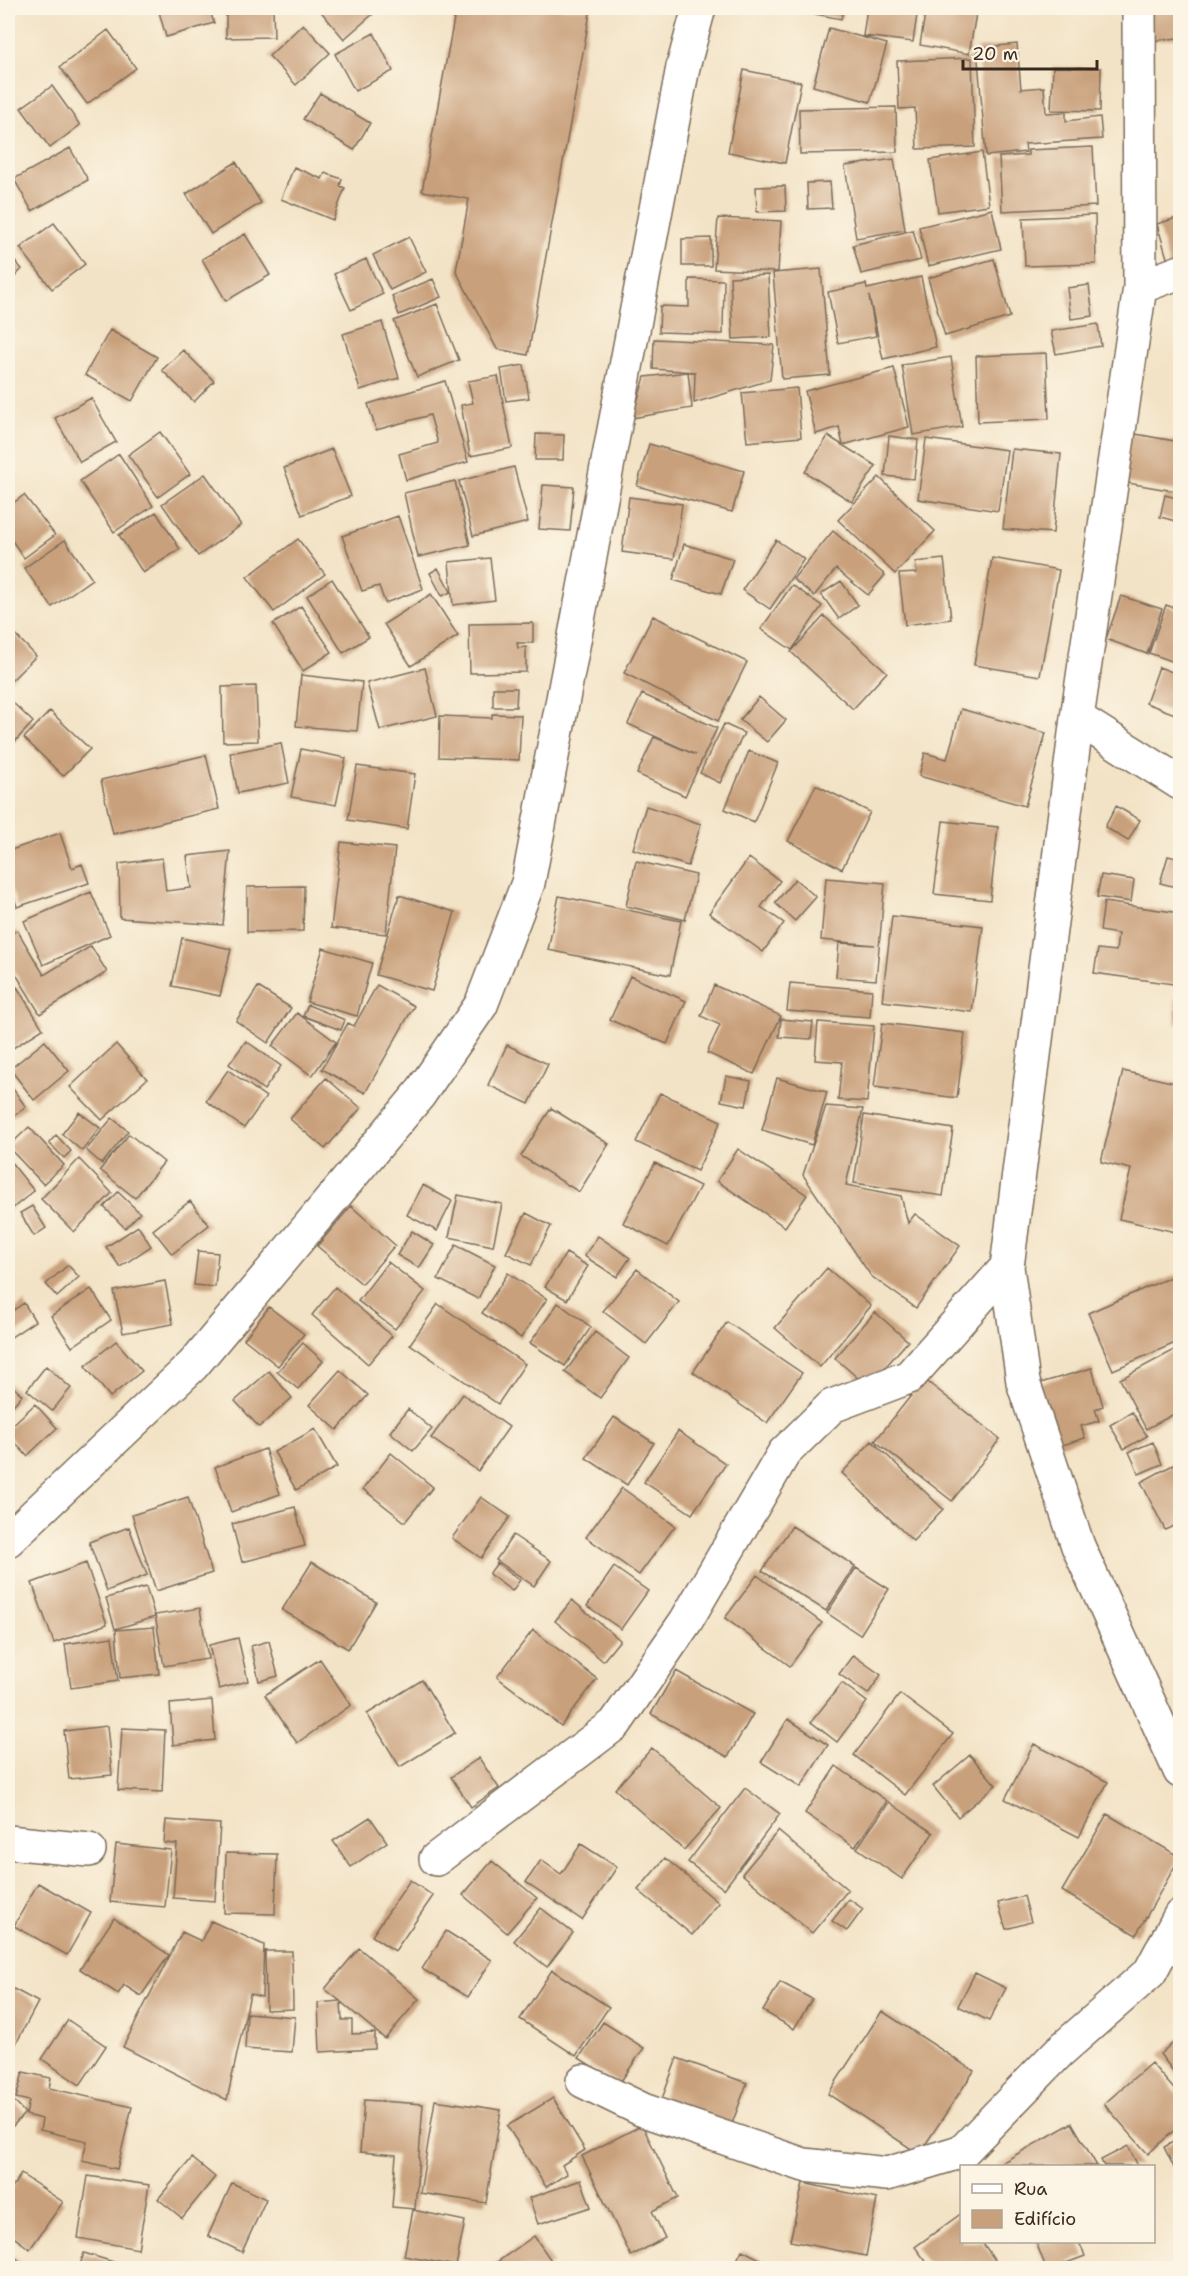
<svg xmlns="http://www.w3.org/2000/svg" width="1188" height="2276" font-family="'Shantell Sans',sans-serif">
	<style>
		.building { fill: #c9a07c }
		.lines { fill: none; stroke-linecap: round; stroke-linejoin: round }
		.minor-casing { stroke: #7b6b59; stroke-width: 36 }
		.minor { stroke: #fff; stroke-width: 33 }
	</style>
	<rect width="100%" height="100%" fill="#fcf5e5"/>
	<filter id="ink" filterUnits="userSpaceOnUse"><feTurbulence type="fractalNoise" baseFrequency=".0167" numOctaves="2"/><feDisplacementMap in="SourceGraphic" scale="12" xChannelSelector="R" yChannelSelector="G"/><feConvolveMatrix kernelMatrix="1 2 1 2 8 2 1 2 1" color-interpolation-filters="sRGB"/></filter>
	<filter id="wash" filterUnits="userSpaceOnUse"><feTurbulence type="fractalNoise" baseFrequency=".008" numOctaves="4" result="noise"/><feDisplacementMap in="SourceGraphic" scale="24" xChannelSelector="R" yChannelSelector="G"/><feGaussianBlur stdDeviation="1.35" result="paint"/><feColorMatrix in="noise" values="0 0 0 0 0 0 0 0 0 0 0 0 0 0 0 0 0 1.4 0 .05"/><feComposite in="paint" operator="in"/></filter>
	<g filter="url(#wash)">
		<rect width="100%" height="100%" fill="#f3e3c6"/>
		<g id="blocks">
			<path class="building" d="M158 8H209L214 23 166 37Z
				M226 8H273L274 37 226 38Z
				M318 8H368L373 14 344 39Z
				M456 8H591L528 355 497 349 456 271 469 199 422 191Z
				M784 8H844L841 19Z
				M867 8H918L913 42 863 36Z
				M926 8H977L969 54 920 45Z
				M1148 8H1180V48L1178 38 1151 41Z
				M303 24 330 53 296 85 269 56Z
				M829 28 887 44 870 102 813 86Z
				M108 30 136 68 87 104 60 67Z
				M374 33 393 71 355 91 335 54Z
				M1017 44 1021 89 1044 87 1046 113 1066 112V121L1100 117 1102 139 1025 144 1026 152 986 156 977 48Z
				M972 58 975 147 917 149 915 108 899 109 897 61Z
				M1053 67 1101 68 1100 111 1051 110Z
				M744 70 801 82 785 163 728 152Z
				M52 86 80 125 50 148 21 108Z
				M320 93 370 123 354 150 303 119Z
				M896 107 897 152 800 154 799 109Z
				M1093 147 1096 206 1002 211 999 157 1028 155V150Z
				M70 148 88 180 32 211 14 179Z
				M982 152 989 205 938 212 930 160Z
				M894 159 905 230 856 238 845 166Z
				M236 162 261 203 211 234 186 194Z
				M294 167 322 179 325 173 342 179 340 186 345 188 333 220 281 199Z
				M830 182 832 208 808 209 807 183Z
				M785 186 786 211 757 212 756 187Z
				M992 209 1001 249 928 266 919 227Z
				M1095 215 1096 264 1025 266 1023 218Z
				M1180 217V265L1170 268 1157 224Z
				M718 218 781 221 778 272 714 269Z
				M54 223 85 264 52 289 20 248Z
				M913 230 921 260 861 274 853 245Z
				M245 234 270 275 226 301 202 259Z
				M409 237 426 272 390 290 373 255Z
				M711 238V266H682V239Z
				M8 254 22 269 8 284Z
				M366 259 383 294 351 310 334 274Z
				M994 259 1010 317 945 336 928 278Z
				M821 269 830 375 782 379 773 273Z
				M768 275 771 337 733 339 730 277Z
				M921 277 936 347 883 359 869 296 876 336 838 343 828 292 866 284 867 289Z
				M433 279 441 297 399 315 392 296Z
				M689 279 724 280 723 334 659 332 660 306 689 307Z
				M1089 285 1093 316 1071 319 1067 288Z
				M437 304 459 360 417 377 394 321Z
				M382 322 399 378 360 390 343 334Z
				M1098 324 1101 346 1056 354 1051 331Z
				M110 330 157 357 132 401 85 375Z
				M654 339 774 345 770 380 694 403 695 372 653 369Z
				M183 350 214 381 194 402 162 370Z
				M1046 353 1049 419 978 422 976 356Z
				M951 357 962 427 913 435 902 365Z
				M524 365 529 398 506 401 501 369Z
				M894 368 909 427 843 445 839 427 816 434 805 391Z
				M688 372 692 408 632 418 645 377Z
				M498 376 512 448 470 456 461 405 473 403 468 381Z
				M445 381 468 462 406 480 399 454 438 443 430 415 376 430 368 404Z
				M797 388 801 437 747 442 742 393Z
				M91 398 116 442 80 462 55 418Z
				M160 432 190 474 158 497 128 455Z
				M1130 433 1180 442V492L1122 482Z
				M536 434 564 435 563 460H535Z
				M828 436 876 466 852 502 805 472Z
				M889 436 918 440 914 479 885 476Z
				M926 439 1007 450 998 511 918 499Z
				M649 444 744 471 732 512 637 486Z
				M332 449 351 496 302 515 284 468Z
				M1012 449 1061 454 1053 533 1003 529Z
				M119 454 153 506 114 532 80 481Z
				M514 467 528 522 473 536 459 481Z
				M205 474 241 525 198 556 162 504Z
				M879 477 935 531 895 574 838 520Z
				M455 481 470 545 418 557 404 493Z
				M543 485 574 487 570 531 539 529Z
				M24 495 55 535 24 558 8 535V507Z
				M1165 495 1180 499V522L1160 517Z
				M629 497 682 504 674 559 622 552Z
				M156 512 180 549 143 573 119 535Z
				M398 516 423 589 385 603 379 586 362 591 342 536Z
				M833 531 885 575 868 595 836 569 814 596 793 579Z
				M298 539 325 574 274 612 247 577Z
				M65 540 92 579 52 607 24 568Z
				M776 540 804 559 770 609 742 590Z
				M684 544 733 559 721 594 673 580Z
				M490 558 495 600 453 605 449 562Z
				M992 558 1059 570 1040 676 974 665Z
				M944 559 951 619 905 625 899 574 917 573 915 562Z
				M438 568 451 592 442 596 430 573Z
				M332 579 369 637 343 653 307 596Z
				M841 581 858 605 839 619 821 594Z
				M792 585 822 606 792 650 761 629Z
				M431 594 458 636 411 666 384 624Z
				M1121 596 1162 609 1147 654 1106 639Z
				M1166 605 1180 610V664L1149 653Z
				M301 606 332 652 303 671 273 624Z
				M653 616 747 662 718 721 624 673Z
				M824 616 887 672 853 709 791 652Z
				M533 623V643H517L518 648 526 647V672L470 673 469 624Z
				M8 627 36 656 8 684Z
				M1159 667 1180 675V716L1146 703Z
				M425 668 437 716 380 730 367 683Z
				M301 675 362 682 357 731 296 726Z
				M256 686 258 741 223 742 222 687Z
				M493 688H517L516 707H493Z
				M642 694 717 728 685 796 637 774 654 737 696 755 628 724Z
				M759 697 786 720 767 742 740 720Z
				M8 698 33 722 8 749Z
				M961 709 1046 733 1025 806 919 776 925 753 947 759Z
				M50 711 90 749 63 776 24 738Z
				M492 714 521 715 519 760 439 757 440 716 492 718Z
				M724 724 744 733 720 783 700 773Z
				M281 743 289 783 238 793 230 753Z
				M301 749 346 758 336 805 291 797Z
				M749 751 778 763 754 822 725 809Z
				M206 755 219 809 113 834 101 780Z
				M357 766 415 774 407 829 348 820Z
				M816 785 870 812 842 869 788 841Z
				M646 806 701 824 688 866 633 849Z
				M1116 806 1140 820 1128 841 1105 827Z
				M943 821 998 827 990 900 934 894Z
				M60 833 72 868 82 864 89 883 17 907 8 878V851Z
				M341 842 395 848 386 934 331 928Z
				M230 851 223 925 120 918 119 864 162 858 166 891 191 888 187 856Z
				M1168 856 1180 859V888L1160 883Z
				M749 858 780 881 761 907 784 923 763 952 709 913Z
				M636 861 696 875 685 920 626 906Z
				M1101 875 1134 880 1131 902 1097 897Z
				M826 878 885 883 876 980 836 977 839 943 875 945 821 940Z
				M795 879 816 897 795 921 775 903Z
				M304 886 303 931 247 932V887Z
				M91 892 110 935 43 965 24 921Z
				M399 895 455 912 432 991 376 975Z
				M559 896 681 921 670 975 548 950Z
				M1104 902 1180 913V985L1094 973 1098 949 1116 951 1118 934 1100 931Z
				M892 916 983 926 972 1012 882 1001Z
				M17 930 44 975 91 946 107 972 40 1014 8 961V936Z
				M182 938 231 949 220 996 172 986Z
				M323 948 372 963 357 1016 307 1002Z
				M630 976 686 1001 667 1044 610 1020Z
				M790 983 872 990 870 1017 787 1011Z
				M377 985 414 1006 365 1093 322 1069 348 1023 354 1026Z
				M714 985 781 1016 754 1074 707 1053 720 1025 701 1016Z
				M17 987 43 1029 10 1050 8 1045V993Z
				M258 987 291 1008 268 1043 236 1021Z
				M1175 998H1180V1024H1175Z
				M308 1005 345 1020 341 1030 303 1016Z
				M297 1013 336 1042 312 1076 272 1046Z
				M781 1019 813 1022 811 1039 779 1037Z
				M818 1022 874 1026 867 1102 838 1100 842 1062 815 1060Z
				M882 1023 965 1033 957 1098 874 1087Z
				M45 1041 69 1071 34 1100 10 1069Z
				M246 1041 281 1066 264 1090 229 1064Z
				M116 1044 147 1079 102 1120 70 1087Z
				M507 1045 548 1064 529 1104 488 1085Z
				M228 1070 266 1097 244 1128 206 1101Z
				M1123 1071 1180 1084V1233L1119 1219 1131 1169 1101 1162Z
				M726 1076 751 1081 746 1106 721 1101Z
				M326 1078 361 1108 325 1149 290 1119Z
				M777 1078 827 1092 812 1145 762 1130Z
				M8 1082 26 1107 8 1120Z
				M660 1093 721 1121 697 1171 636 1142Z
				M826 1106 863 1109 846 1185 901 1196 908 1223 915 1214 960 1246 916 1308 871 1276 803 1175Z
				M551 1108 609 1144 579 1192 521 1156Z
				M79 1112 100 1128 82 1151 62 1134Z
				M864 1115 953 1129 943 1196 854 1183Z
				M112 1118 128 1131 102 1164 86 1150Z
				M29 1127 64 1165 43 1184 8 1147Z
				M129 1134 164 1162 135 1198 100 1170Z
				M56 1135 71 1151 64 1158 49 1143Z
				M738 1149 807 1195 785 1227 717 1181Z
				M79 1159 112 1193 74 1232 41 1199Z
				M10 1161 34 1191 8 1212V1163Z
				M655 1163 700 1186 668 1246 623 1223Z
				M423 1185 452 1201 437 1231 407 1215Z
				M118 1192 140 1213 125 1228 104 1207Z
				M458 1195 502 1204 493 1246 449 1237Z
				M190 1201 209 1225 172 1254 153 1230Z
				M32 1206 46 1228 34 1236 20 1213Z
				M351 1206 395 1245 362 1284 317 1246Z
				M526 1213 551 1226 531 1265 506 1253Z
				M138 1226 151 1246 120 1267 106 1247Z
				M412 1231 434 1245 419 1268 397 1255Z
				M598 1236 630 1258 617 1277 584 1256Z
				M456 1245 495 1265 478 1299 438 1279Z
				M198 1251 218 1253 215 1287 194 1285Z
				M566 1253 588 1266 567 1300 545 1287Z
				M388 1262 425 1291 395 1329 358 1301Z
				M68 1265 79 1277 57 1297 46 1284Z
				M827 1268 871 1306 820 1367 775 1328Z
				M637 1269 679 1302 646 1344 603 1311Z
				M508 1273 547 1299 521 1338 482 1313Z
				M1180 1273V1306L1178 1307 1180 1313V1341L1113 1370 1088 1313Z
				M165 1281 173 1324 123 1333 114 1291Z
				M335 1287 392 1336 368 1364 312 1315Z
				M91 1289 111 1320 72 1347 51 1316Z
				M24 1303 35 1321 8 1339V1314Z
				M558 1303 591 1327 565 1366 530 1343Z
				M438 1304 525 1364 498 1404 410 1344Z
				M269 1307 304 1334 278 1366 244 1339Z
				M875 1312 908 1341 868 1387 835 1358Z
				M727 1322 802 1373 767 1423 693 1372Z
				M595 1332 629 1358 600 1398 565 1372Z
				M116 1341 142 1371 110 1397 85 1366Z
				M303 1343 323 1361 298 1389 277 1372Z
				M1180 1347V1411L1146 1429 1120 1379Z
				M46 1366 71 1388 52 1411 27 1390Z
				M1092 1368 1103 1406 1095 1409 1099 1421 1081 1426 1085 1438 1056 1447 1037 1384Z
				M340 1370 368 1395 337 1430 309 1405Z
				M269 1371 292 1398 259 1427 235 1401Z
				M924 1379 1000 1439 952 1501 875 1441Z
				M8 1382 22 1395 8 1411Z
				M463 1394 509 1427 478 1471 431 1438Z
				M35 1404 57 1428 27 1456 8 1435V1429Z
				M408 1409 432 1429 413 1451 390 1432Z
				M1132 1412 1147 1436 1124 1449 1110 1425Z
				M614 1417 654 1443 627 1485 586 1458Z
				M315 1429 337 1467 296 1490 274 1452Z
				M678 1431 726 1464 692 1514 644 1482Z
				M872 1441 943 1509 913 1541 842 1473Z
				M1153 1442 1162 1464 1139 1474 1129 1452Z
				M265 1449 280 1494 231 1512 215 1467Z
				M391 1453 433 1487 405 1522 363 1489Z
				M1180 1461V1523L1165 1530 1141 1482Z
				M622 1488 675 1526 639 1575 586 1537Z
				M188 1497 212 1573 156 1591 132 1515Z
				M481 1497 510 1517 481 1558 452 1538Z
				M295 1507 305 1546 242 1562 232 1524Z
				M792 1526 855 1566 826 1611 762 1571Z
				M129 1527 147 1575 107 1591 89 1542Z
				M513 1535 551 1561 534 1586 496 1560Z
				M312 1562 376 1602 348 1649 282 1610Z
				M86 1563 107 1624 54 1643 32 1583Z
				M497 1563 520 1580 512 1591 489 1574Z
				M614 1567 648 1591 621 1629 587 1606Z
				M856 1568 889 1589 860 1635 827 1613Z
				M757 1575 822 1623 790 1666 725 1618Z
				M146 1587 155 1617 115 1629 106 1598Z
				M572 1600 620 1640 603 1661 555 1621Z
				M200 1608 208 1659 164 1666 155 1615Z
				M154 1627 159 1674 120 1678 116 1630Z
				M533 1630 597 1679 561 1726 497 1677Z
				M112 1637 118 1681 71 1688 65 1644Z
				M238 1638 248 1681 219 1689 209 1645Z
				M269 1641 278 1676 259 1681 251 1646Z
				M853 1655 881 1675 868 1694 839 1674Z
				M320 1659 351 1705 297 1743 265 1695Z
				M676 1671 753 1714 728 1757 651 1714Z
				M422 1680 455 1733 400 1767 367 1714Z
				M842 1683 867 1702 837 1742 811 1722Z
				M900 1694 953 1734 905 1795 854 1755Z
				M212 1700 215 1740 173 1745 170 1704Z
				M788 1719 828 1745 801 1787 761 1762Z
				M107 1726 112 1775 69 1779 64 1731Z
				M122 1728 165 1730 162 1792 118 1790Z
				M1034 1744 1108 1782 1079 1837 1005 1799Z
				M652 1748 721 1808 684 1850 615 1789Z
				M970 1755 996 1785 958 1817 933 1786Z
				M479 1758 499 1788 471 1807 451 1777Z
				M836 1766 887 1801 855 1847 805 1813Z
				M745 1788 780 1814 724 1889 688 1862Z
				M889 1802 933 1833 902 1879 857 1848Z
				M1107 1814 1180 1857 1136 1935 1062 1891Z
				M370 1817 387 1842 351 1867 333 1841Z
				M166 1820 220 1824 215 1901 173 1898 177 1844 164 1843Z
				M778 1831 848 1890 812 1933 742 1874Z
				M116 1844 171 1850 165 1907 110 1902Z
				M581 1844 617 1867 582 1920 526 1882 541 1860 561 1874Z
				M226 1853 277 1854 275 1914 224 1913Z
				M665 1858 719 1903 692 1935 638 1890Z
				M492 1861 537 1898 507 1933 463 1895Z
				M410 1880 433 1896 395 1951 372 1936Z
				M38 1883 91 1913 67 1955 14 1926Z
				M1024 1896 1031 1922 1006 1929 998 1903Z
				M849 1899 863 1909 847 1931 832 1921Z
				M541 1908 573 1933 547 1967 514 1941Z
				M114 1918 169 1955 141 1996 124 1985 118 1994 80 1969Z
				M211 1921 264 1945 262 1997 250 1994 227 2100 123 2047 182 1932 201 1941Z
				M446 1931 492 1960 468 1997 422 1969Z
				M359 1948 419 1999 385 2039 341 2002 342 2020H352V2034L375 2033V2049L320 2052 318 2003 340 2001 325 1989Z
				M265 1951H292L293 2009 266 2010Z
				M552 1970 609 2007 576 2056 520 2019Z
				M975 1973 1006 1988 989 2021 958 2006Z
				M780 1982 812 1999 794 2029 763 2011Z
				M8 1986 38 2002 8 2059Z
				M882 2011 974 2071 919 2154 828 2094Z
				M247 2013 295 2017 292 2052 245 2049Z
				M68 2020 106 2046 80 2085 42 2059Z
				M603 2022 644 2048 619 2084 579 2058Z
				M1180 2037V2080L1160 2054Z
				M677 2058 747 2083 729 2132 659 2107Z
				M1151 2063 1180 2096V2125L1148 2154 1104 2104Z
				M23 2072 51 2078 49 2088 132 2107 117 2169 82 2161 87 2141 40 2130 42 2119 26 2115 29 2101 16 2098Z
				M8 2095 25 2113 8 2131Z
				M553 2098 585 2150 562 2165 567 2174 546 2187 507 2126Z
				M364 2100 423 2104 415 2209 392 2207 396 2155 360 2152Z
				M435 2100 501 2110 486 2203 420 2193Z
				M1072 2123 1097 2166H996Z
				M642 2125 678 2198 652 2211 665 2238 631 2256 582 2156Z
				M1180 2138V2172L1177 2174 1164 2147Z
				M1128 2146 1138 2166H1104L1101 2160Z
				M192 2158 215 2177 182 2218 158 2199Z
				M21 2174 63 2202 30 2249 8 2233V2193Z
				M88 2176 149 2185 138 2249 78 2238Z
				M581 2180 591 2207 538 2224 529 2198Z
				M232 2183 266 2199 242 2252 208 2236Z
				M803 2183 877 2199 866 2256 790 2241Z
				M413 2210 465 2221 456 2266 404 2256Z
				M962 2213V2242H982L998 2264 992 2268H931L915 2247Z
				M534 2236 553 2263 545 2268H495L493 2265Z
				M1036 2242H1079L1085 2256 1053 2268H1046Z
				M742 2250 778 2268H733Z
				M8 2251 27 2268H8Z
				M84 2253 133 2268H79Z"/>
		</g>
	</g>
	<g filter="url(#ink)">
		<use href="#blocks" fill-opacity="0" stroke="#7b6b59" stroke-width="1.5"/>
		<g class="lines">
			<g class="minor-casing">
				<path id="minor" d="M1139 8 1140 287 1077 718 1007 1267 1023 1382 1078 1546 1180 1771
					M1140 287 1180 272
					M1077 718 1180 783
					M8 1540 193 1365 419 1095 481 1005 528 883 683 67 699 8
					M8 1842 89 1850
					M436 1859 615 1724 686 1621 784 1453 832 1406 909 1377 1007 1267
					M583 2081 643 2110 804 2165 887 2174 963 2151 1059 2052 1150 1972 1180 1916"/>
			</g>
			<use href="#minor" class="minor"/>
		</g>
	</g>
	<rect width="1188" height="2276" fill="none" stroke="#fcf5e5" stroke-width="30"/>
	<rect x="960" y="2165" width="195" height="78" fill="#fcf5e5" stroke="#afa495" stroke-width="1.5"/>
	<rect x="972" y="2184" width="30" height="9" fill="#ffffff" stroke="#afa495" stroke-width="1.5"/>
	<text x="1014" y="2195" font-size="18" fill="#3b2a1e">Rua</text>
	<rect x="972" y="2210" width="30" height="18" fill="#c9a07c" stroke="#afa495" stroke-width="1.5"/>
	<text x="1014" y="2225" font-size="18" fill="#3b2a1e">Edifício</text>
	<path d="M963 60v9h134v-9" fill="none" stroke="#3b2a1e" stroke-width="3"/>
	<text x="972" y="60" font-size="18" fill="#3b2a1e" stroke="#fcf5e5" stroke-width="4.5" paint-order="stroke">20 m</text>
</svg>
